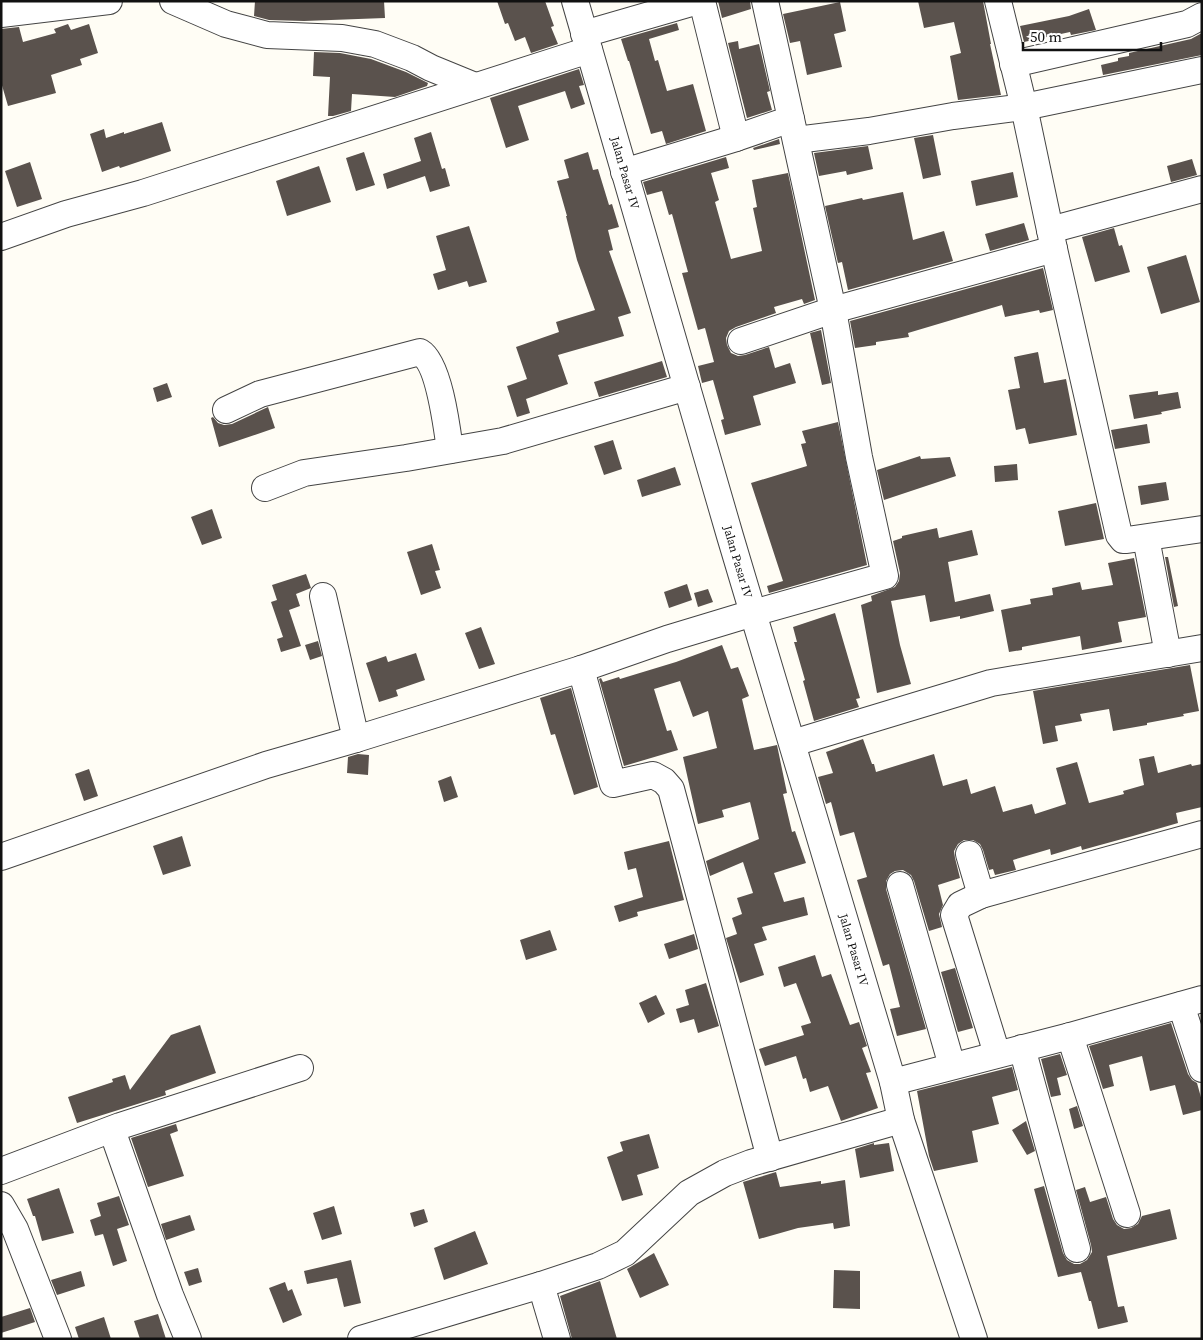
<svg xmlns="http://www.w3.org/2000/svg" width="1203" height="1340" font-family="'Source Serif 4',serif">
	<style>
		.building { fill: #5a524d }
		.lines { fill: none; stroke-linecap: round; stroke-linejoin: round }
		.minor-casing { stroke: #444; stroke-width: 28 }
		.minor { stroke: #fff; stroke-width: 26 }
		.labels { text-anchor: middle; stroke-width: 5; stroke-linejoin: round; paint-order: stroke }
		.street-label { font-size: 12px; fill: #111; stroke: #fff }
	</style>
	<rect width="100%" height="100%" fill="#fffdf5"/>
	<path class="building" d="M255 1H384L385 18 304 21 269 20 254 16Z
		M497 1H545L554 26 551 27 558 44 531 53 525 37 515 41 508 23 505 24Z
		M718 1H750L751 9 722 18Z
		M918 1H983L991 44H990L1001 95 958 100 950 56 961 53 954 22 924 28Z
		M840 2 846 31 834 34 842 67 807 75 800 41 790 43 783 14Z
		M1089 9 1096 30 1071 35 1070 32 1024 42 1020 26 1069 16Z
		M677 23 679 30 649 39 655 61 658 60 667 91 693 84 706 131 666 144 662 131 651 134 629 61H628L621 39Z
		M68 24 71 30 89 24 98 53 80 59 82 65 51 75 56 93 8 106 1 82V29L19 27 23 42 56 33 54 29Z
		M1202 33V55L1103 75 1101 65 1118 61V58L1129 56V53L1191 39Z
		M738 41 739 49 759 44 770 91 767 92 772 110 747 118 728 43Z
		M314 52 340 53 371 59 406 72 428 83 427 86 395 97 352 94 351 111 333 116H328L330 77 313 76Z
		M579 69 584 85 579 86 585 104 571 109 565 91 518 106 529 140 506 148 490 98Z
		M162 122 171 151 120 168 119 166 102 172 90 134 104 129 106 138 124 132V134Z
		M431 132 442 169 445 168 450 186 430 192 425 176 387 189 383 174 421 161 414 138Z
		M933 135 941 175 923 179 914 138Z
		M779 139 780 144 754 150 753 148Z
		M868 146 873 169 847 175 846 171 819 176 814 153Z
		M364 152 375 185 356 191 346 158Z
		M588 152 593 170 598 169 609 205 612 204 619 227 608 230 613 250 609 251 631 313 618 317 624 336 558 355 568 384 526 399 530 413 517 417 507 386 527 379 516 347 559 332 556 322 595 310 577 260 566 216H567L557 181 569 178 564 160Z
		M726 157 729 168 711 173 719 200 715 202 731 259 762 251 753 208 757 207 752 180 788 173 815 300 804 304 802 299 774 307 776 313 736 327 729 331 726 338 727 345 731 353 738 356 745 355 769 347 775 368 790 363 796 383 753 396 761 425 725 435 721 420 724 419 713 380 702 383 698 366 714 362 705 328 698 330 682 273 688 272 672 214 669 215 662 191 647 195 643 182Z
		M1192 159 1197 175 1171 182 1167 166Z
		M30 162 42 199 17 207 5 171Z
		M319 166 331 202 287 216 276 181Z
		M1013 172 1018 197 976 206 971 181Z
		M903 192 913 240 944 231 953 261 848 290 842 262 838 263 825 206 862 198 863 200Z
		M1024 223 1029 240 990 251 985 234Z
		M469 226 487 282 469 287 467 281 438 290 433 274 446 270 436 236Z
		M1114 228 1119 246 1122 245 1130 272 1095 282 1082 237Z
		M1186 255 1200 302 1161 314 1147 267Z
		M1043 268 1053 310 1040 313 1039 310 1005 317 1002 305 908 333 909 337 876 342V345L855 348 850 321Z
		M821 330 831 383 822 385 810 333Z
		M1038 352 1044 383 1066 379 1077 435 1029 444 1025 428 1016 430 1008 390 1020 388 1014 357Z
		M662 361 667 377 599 397 594 382Z
		M167 383 172 397 157 402 153 388Z
		M1158 391V395L1178 392 1181 408 1161 412 1162 414 1134 419 1129 395Z
		M268 407 275 428 219 447 211 418 213 417 218 423 224 425 232 424Z
		M838 422 867 565 769 593 767 586 783 581 751 483 807 466 801 444 806 443 802 431Z
		M1147 424 1150 443 1115 449 1111 430Z
		M613 440 622 469 604 475 594 446Z
		M920 456 921 459 950 457 956 476 884 500 877 470Z
		M1017 464 1018 480 995 482 994 466Z
		M675 467 681 485 642 497 637 480Z
		M1166 482 1169 500 1141 505 1138 486Z
		M1096 503 1104 539 1065 546 1058 511Z
		M212 509 222 538 202 545 191 517Z
		M937 528 939 538 972 530 978 555 948 562 955 602 990 594 994 611 960 619V616L930 622 925 595 891 601 900 645 911 684 877 693 861 605 872 601 871 596 895 587 899 581 900 573 893 541 902 538V536Z
		M432 544 440 570 435 571 441 588 421 595 407 552Z
		M1165 557H1168L1178 606 1174 607Z
		M1134 558 1146 617 1118 622 1122 642 1082 650 1080 636 1022 647V650L1009 652 1001 610 1031 604 1030 599 1053 595 1052 588 1080 582 1082 590 1113 585 1108 563Z
		M306 574 311 588 296 594 300 606 289 610 301 646 281 652 277 639 283 637 271 602 277 600 272 585Z
		M687 584 692 600 669 608 664 592Z
		M708 589 713 602 698 607 694 593Z
		M835 613 860 698 856 699 859 707 814 721 803 681 805 680 794 642H797L793 627Z
		M481 627 495 664 479 669 465 633Z
		M318 641 322 656 310 660 305 645Z
		M722 645 731 669 738 667 749 696 742 699 754 750 777 745 787 793 783 794 792 832 795 831 806 863 774 873 784 902 804 897 808 915 762 927 767 940 754 944 764 975 740 983 726 938 737 934 732 918 742 914 737 898 753 893 743 862 710 876 706 861 759 839 750 802 722 810 724 817 698 824 683 757 717 748 708 711 693 717 680 681 654 689 667 731 671 730 678 750 624 766 599 679 601 678 603 682 619 677 620 679 676 662Z
		M416 653 425 680 396 690 398 696 379 702 366 663 386 656 388 662Z
		M1190 665 1199 711 1183 714 1184 716 1147 723V725L1113 731 1109 709 1080 714 1082 721 1055 726 1058 741 1043 744 1033 691Z
		M571 688 598 787 574 795 555 734 551 735 540 698Z
		M863 739 872 764H874L876 772 934 754 943 786 967 779 971 794 995 786 1003 812 1032 804 1035 814 1066 804 1056 768 1077 762 1089 803 1124 794 1123 791 1144 785 1139 759 1154 756 1158 773 1191 764 1192 766 1202 764V807L1176 813 1178 823 1133 836 1082 850 1081 846 1051 855 1050 849 1013 860 1016 870 995 875 993 869 989 870 983 850 980 844 973 840H964L958 844 954 851 955 858 960 878 938 885 943 905 939 914 942 927 929 931 914 881 911 875 903 870 895 871 890 874 886 881V889L926 1029 897 1036 890 1009 900 1007 889 964 883 966 857 880 867 877 854 832 840 836 831 802 826 804 818 777 833 773 826 752Z
		M358 754 369 755 368 775 347 773 348 757Z
		M89 769 98 796 84 801 75 774Z
		M451 776 458 797 444 802 438 781Z
		M182 836 191 866 163 875 153 846Z
		M669 841 684 900 637 912 638 916 619 922 614 906 643 897 636 868 628 870 624 852Z
		M550 930 557 950 526 960 520 940Z
		M694 934 698 949 669 959 664 944Z
		M815 955 822 977 831 974 850 1025 859 1022 867 1046 862 1048 871 1072 866 1073 878 1108 841 1121 828 1086 810 1092 806 1078 803 1079 796 1056 765 1066 759 1049 804 1035 801 1026 811 1023 796 983 784 987 778 967Z
		M955 968 973 1028 958 1032 941 972Z
		M706 983 719 1026 698 1033 694 1019 680 1023 676 1009 689 1005 685 990Z
		M656 995 665 1014 648 1023 639 1003Z
		M1171 1023 1188 1074 1192 1080 1197 1083 1202 1101V1110L1183 1115 1175 1085 1150 1091 1142 1056 1109 1065 1114 1086 1103 1089 1089 1046Z
		M200 1025 216 1073 165 1091 166 1095 77 1123 68 1097 113 1082 112 1079 125 1075 130 1090 171 1035Z
		M1060 1054 1067 1075 1057 1078 1061 1095 1051 1097 1041 1059Z
		M1012 1067 1018 1090 992 1097 999 1124 972 1131 978 1162 934 1171 929 1156 917 1091Z
		M1077 1106 1083 1126 1074 1129 1069 1109Z
		M1026 1121 1035 1151 1027 1155 1012 1130Z
		M176 1124 178 1131 170 1134 184 1176 148 1187 131 1138Z
		M649 1134 659 1168 637 1175 643 1195 622 1201 607 1157 623 1151 620 1142Z
		M874 1143V1145L889 1143 894 1171 860 1178 855 1149Z
		M776 1172 780 1187 821 1181V1184L845 1180 850 1226 834 1229 833 1223 798 1228 759 1239 743 1182Z
		M1044 1186 1063 1253 1067 1260 1074 1264H1080L1087 1260 1092 1252 1091 1245 1076 1190 1085 1187 1090 1202 1106 1197 1113 1219 1117 1225 1124 1229 1131 1228 1138 1224 1142 1216 1170 1209 1177 1239 1107 1256 1118 1307 1124 1306 1128 1322 1098 1329 1091 1301H1089L1081 1272 1058 1277 1034 1189Z
		M59 1188 74 1233 42 1241 35 1216H33L27 1199Z
		M119 1196 129 1225 117 1229 127 1261 113 1266 103 1234 95 1236 90 1220 101 1216 97 1203Z
		M334 1206 342 1234 322 1240 313 1213Z
		M424 1209 428 1222 414 1227 410 1213Z
		M190 1215 195 1230 166 1240 161 1224Z
		M475 1231 488 1264 444 1280 434 1248Z
		M654 1253 669 1285 640 1298 627 1269Z
		M351 1260 361 1303 344 1307 337 1278 307 1284 304 1271Z
		M198 1268 202 1282 189 1286 184 1272Z
		M834 1270 860 1271V1309L833 1308Z
		M81 1271 85 1286 57 1295 51 1280Z
		M600 1281 617 1339H572L560 1296Z
		M285 1282 288 1291 292 1289 302 1315 283 1323 269 1288Z
		M30 1308 35 1322 1 1333V1317Z
		M158 1314 166 1339H140L134 1321Z
		M104 1317 111 1339H79L75 1327Z"/>
	<g class="lines">
		<g class="minor-casing">
			<g id="minor">
				<path d="M173 1 226 24 267 35 342 38 375 44 412 58 431 68 475 86"/>
				<path id="s1" d="M575 1 730 536 893 1082 901 1120 974 1339"/>
				<path d="M702 1 736 138"/>
				<path d="M998 1 1024 107 1054 249 1119 535 1123 540H1127L1202 529"/>
				<path d="M1 14 109 1"/>
				<path d="M584 34 698 1"/>
				<path d="M1013 64 1187 24 1202 16"/>
				<path d="M796 140 869 131 953 116 1024 107 1202 70"/>
				<path d="M624 172 736 138 791 119 765 1"/>
				<path d="M1050 230 1202 189"/>
				<path d="M1 237 66 214 143 193 589 50"/>
				<path d="M741 341 833 310 1054 249"/>
				<path d="M226 410 260 394 420 352C439 363 447 428 450 450"/>
				<path d="M265 488 304 473 406 458 503 441 687 387"/>
				<path d="M1146 538 1168 654"/>
				<path d="M581 669 613 784 653 775 664 781 671 789 770 1158"/>
				<path d="M356 739 581 669 667 639 753 613 885 576 859 457 833 310 791 119"/>
				<path d="M793 743 991 683 1202 648"/>
				<path d="M969 854 981 895"/>
				<path d="M1 857 266 765 356 739 323 596"/>
				<path d="M900 885 952 1066"/>
				<path d="M1181 1005 1202 1069"/>
				<path d="M1070 1036 1127 1214"/>
				<path d="M1022 1048 1077 1249"/>
				<path d="M997 1054 954 915 960 905 981 895 1202 834"/>
				<path d="M893 1082 1070 1036 1202 999"/>
				<path d="M112 1130 170 1295 188 1339"/>
				<path d="M1 1171 120 1126 300 1068"/>
				<path d="M1 1205 15 1229 58 1339"/>
				<path d="M541 1285 557 1339"/>
				<path d="M361 1339 541 1285 598 1266 625 1253 689 1193 725 1173 751 1163 901 1120"/>
			</g>
		</g>
		<use href="#minor" class="minor"/>
	</g>
	<g class="labels">
		<g class="street-label">
			<text dy="4" stroke="none"><textPath href="#s1" startOffset="179">Jalan Pasar IV</textPath></text>
			<text dy="4" stroke="none"><textPath href="#s1" startOffset="584">Jalan Pasar IV</textPath></text>
			<text dy="4" stroke="none"><textPath href="#s1" startOffset="989">Jalan Pasar IV</textPath></text>
		</g>
	</g>
	<rect width="1203" height="1340" fill="none" stroke="#111111" stroke-width="5"/>
	<path d="M1023 42v8h138v-8" fill="none" stroke="#111111" stroke-width="2.5"/>
	<text x="1030" y="42" font-size="15" fill="#111111" stroke="#ffffff" stroke-width="4" paint-order="stroke">50 m</text>
</svg>
